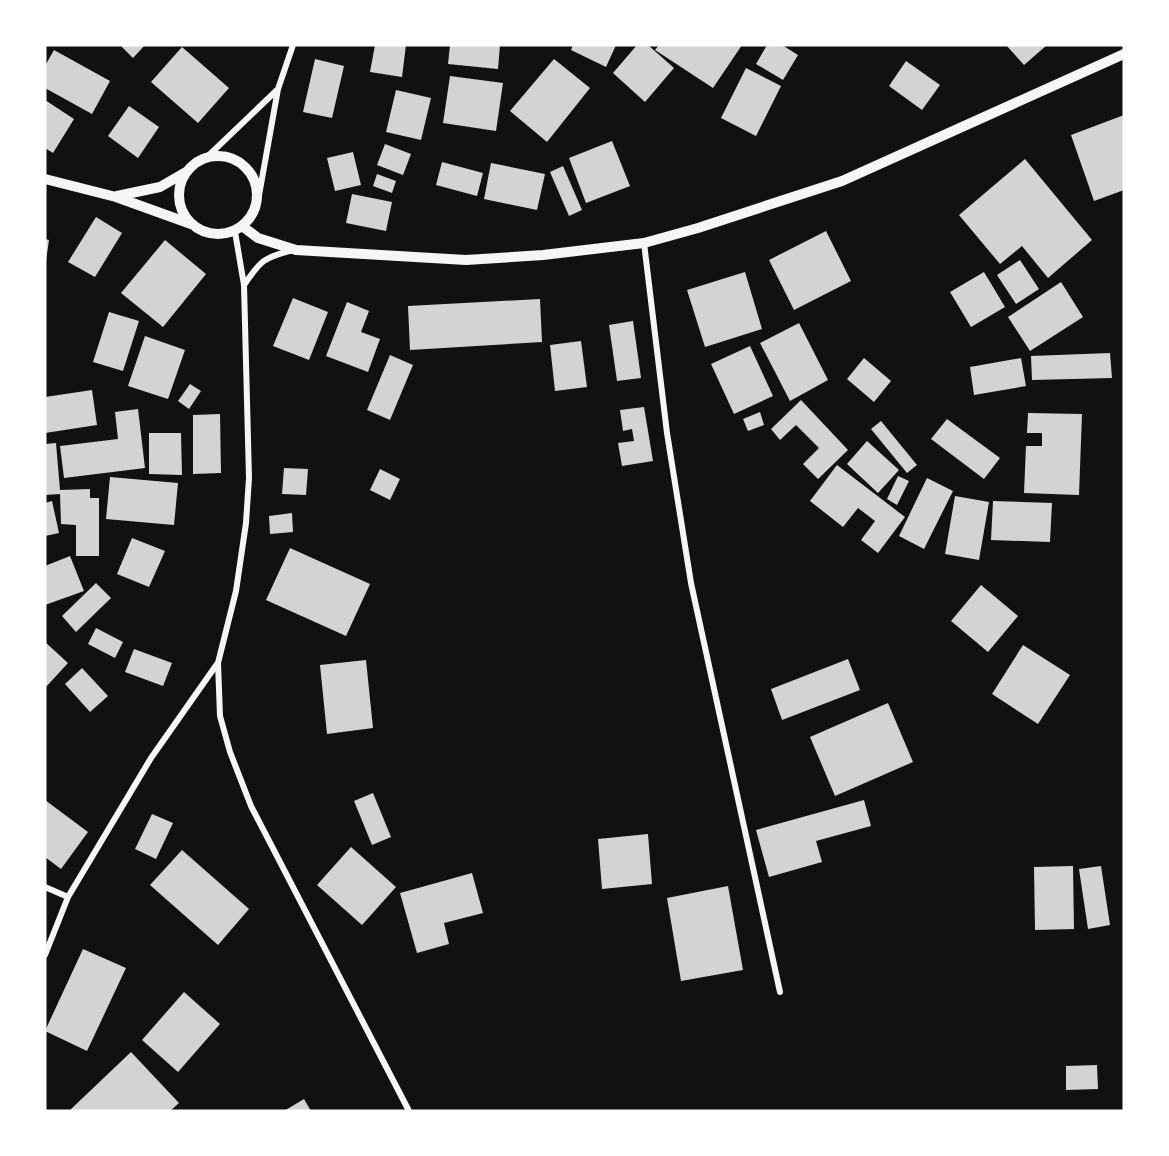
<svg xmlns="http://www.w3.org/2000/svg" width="1169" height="1156" font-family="Georgia,serif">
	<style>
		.building { fill: #d3d3d3 }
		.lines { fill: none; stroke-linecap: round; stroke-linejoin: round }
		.minor { stroke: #f5f5f5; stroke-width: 6 }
		.tertiary { stroke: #f5f5f5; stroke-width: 10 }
	</style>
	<rect width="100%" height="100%" fill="#111"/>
	<path class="building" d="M120 45H145L133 58Z
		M375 45H406L402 77 370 72Z
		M450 45H500L498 69 448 64Z
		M573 45H616L606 67 571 50Z
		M637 45H648L674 68 645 102 613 73Z
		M659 45H742L713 88 655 50Z
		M767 45H782L798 55 783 80 756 64Z
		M1006 45H1047L1024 65Z
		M182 47 229 88 198 123 151 82Z
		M54 50 110 81 92 114 45 88V66Z
		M315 59 344 66 332 118 303 112Z
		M554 59 590 88 547 142 510 111Z
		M906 61 940 85 922 110 889 86Z
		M746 68 781 86 756 136 721 118Z
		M450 76 503 83 496 131 443 123Z
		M396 90 431 98 421 140 386 132Z
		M45 100 74 119 53 153 45 148Z
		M129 106 159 127 138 158 108 136Z
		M1124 115V190L1094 201 1071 135Z
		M612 141 630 186 586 203 569 158Z
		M385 144 411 154 403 175 377 165Z
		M353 152 361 185 335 191 327 158Z
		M1025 159 1092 240 1048 278 1022 246 1000 264 959 215Z
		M442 162 483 173 477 196 436 185Z
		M491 163 545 174 537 210 484 199Z
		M563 166 582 210 569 216 550 172Z
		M377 174 396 181 392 193 373 186Z
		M352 194 392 202 386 231 346 223Z
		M96 217 122 233 95 277 68 262Z
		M826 231 851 281 794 310 769 260Z
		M45 239 49 240 46 261H45Z
		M165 240 206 274 163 327 121 293Z
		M1020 260 1039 289 1016 304 997 275Z
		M745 272 762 329 705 347 687 290Z
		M984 272 1005 307 971 327 950 292Z
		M1061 282 1083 317 1030 351 1008 317Z
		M293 298 328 312 309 360 273 346Z
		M540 299 542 342 410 350 408 306Z
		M347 302 369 311 361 332 380 339 368 372 326 356Z
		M109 312 139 321 123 371 93 362Z
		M633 321 641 378 617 381 609 325Z
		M799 323 828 380 790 401 760 343Z
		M145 336 185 350 168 399 128 386Z
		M581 341 587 387 555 391 550 345Z
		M750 346 773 396 734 414 711 364Z
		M1110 353 1112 378 1032 380 1031 356Z
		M390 355 413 365 390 420 367 410Z
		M864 358 891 381 874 402 847 379Z
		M1021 358 1026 386 974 395 970 367Z
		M190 384 201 391 189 409 178 401Z
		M92 390 97 425 45 433V397Z
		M801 400 848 450 818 479 803 464 819 448 796 425 780 440 771 429Z
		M644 407 653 461 622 466 618 443 634 441 632 429 623 431 620 410Z
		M138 409 145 468 64 478 60 446 118 439 115 412Z
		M760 412 764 425 748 431 743 419Z
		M1028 413 1082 414 1079 495 1024 493 1026 446H1042V433H1027Z
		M220 414 221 473 193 474V415Z
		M947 419 1000 458 984 479 931 439Z
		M881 421 917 465 907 473 871 429Z
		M149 433H181L182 475 149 474Z
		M867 441 899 470 878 493 847 464Z
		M56 443 60 490 90 489V498H99V556H76V525L61 524 60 494 45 495V444Z
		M837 465 905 517 878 553 861 540 875 521 858 508 843 527 810 501Z
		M284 468 308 469 306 495 282 494Z
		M380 469 400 479 390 500 370 490Z
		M898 476 909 481 897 505 887 499Z
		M110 477 178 483 174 525 106 519Z
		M927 478 953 491 924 549 899 536Z
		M955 496 989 502 979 560 945 554Z
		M52 501 59 533 45 536V503Z
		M993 501 1052 503 1050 542 991 540Z
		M292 513 293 532 270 534 269 516Z
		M132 538 165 551 149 587 117 574Z
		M290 548 370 584 346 636 266 600Z
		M70 556 84 591 45 605V566Z
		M96 583 111 598 76 632 62 616Z
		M981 585 1018 616 988 652 951 621Z
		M96 628 123 642 115 658 88 644Z
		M45 642 68 663 45 688Z
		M1023 645 1070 675 1038 724 992 694Z
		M134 649 172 663 163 686 125 672Z
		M848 659 860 690 782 720 771 689Z
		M366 660 373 728 327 734 320 665Z
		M82 668 108 696 90 712 65 684Z
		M888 703 913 762 835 796 810 737Z
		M373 793 391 837 372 845 354 801Z
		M45 800 88 832 61 869 45 857Z
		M864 800 871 826 816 841 822 862 769 877 756 830Z
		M152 814 173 823 156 859 135 849Z
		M648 834 652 884 602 889 598 839Z
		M351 847 396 887 362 925 317 885Z
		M182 850 249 909 218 945 150 885Z
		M1073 866 1074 929 1035 930 1034 867Z
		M1101 866 1110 925 1088 929 1079 869Z
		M472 873 483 913 444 923 449 944 417 953 400 893Z
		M728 886 743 970 681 981 667 898Z
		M83 949 126 968 87 1051 45 1031Z
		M184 992 220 1024 178 1072 142 1040Z
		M131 1052 179 1103 170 1111H69Z
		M1097 1065 1098 1089 1066 1090V1066Z
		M304 1099 311 1111H284Z"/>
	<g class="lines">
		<path class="minor" d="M207 157 277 90
			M258 201 278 89 293 45
			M235 232 244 285 249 478 246 523 236 591 218 663 220 716 230 752 251 806 409 1111
			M644 243 667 433 691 583 780 992
			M244 285C261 260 263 258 293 250
			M45 887 68 897
			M45 955 68 897 151 758 217 664"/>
		<path class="tertiary" d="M179 195a39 39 0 1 1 78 0a39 39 0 1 1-78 0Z
			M45 179 116 197 191 224
			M117 196 160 187 186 172
			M242 226 258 238 296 250 466 260 543 255 644 243 698 228 842 181 1124 54"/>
	</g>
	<rect width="1169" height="1156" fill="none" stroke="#ffffff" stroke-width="93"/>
</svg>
